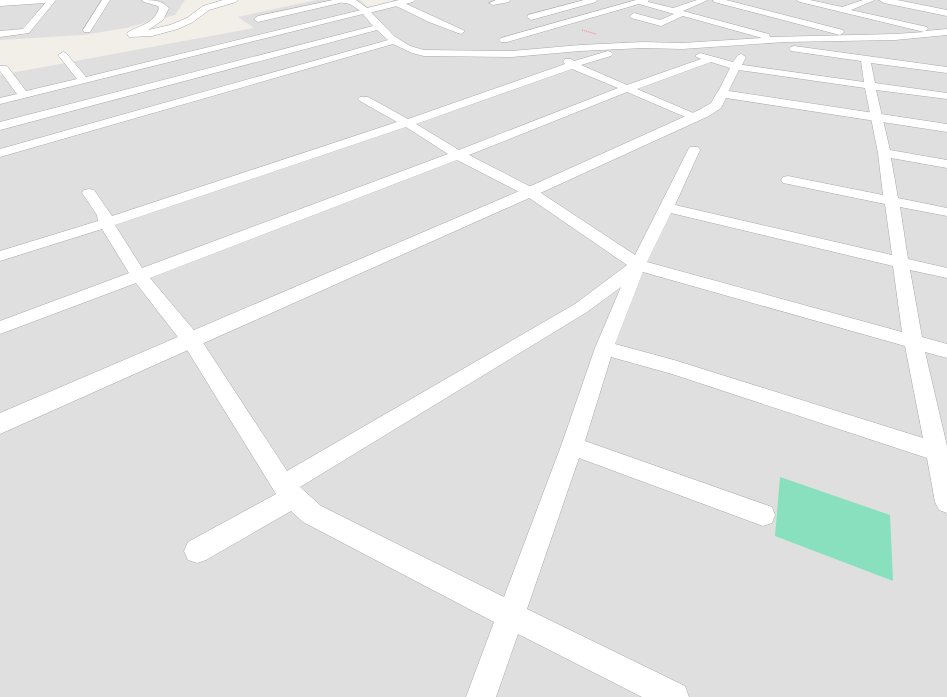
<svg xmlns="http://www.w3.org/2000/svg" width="947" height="697" font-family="Lato,sans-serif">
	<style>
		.residential { fill: #e0dfdf }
		.pitch { fill: #88e0be }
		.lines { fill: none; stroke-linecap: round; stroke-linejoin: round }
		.minor-casing { stroke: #a9a9a9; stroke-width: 1 }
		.tertiary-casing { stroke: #a9a9a9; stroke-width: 1 }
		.path { stroke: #fa8072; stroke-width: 1; stroke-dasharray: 1 1; stroke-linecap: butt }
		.minor { fill: #fff; fill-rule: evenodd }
		.tertiary { fill: #fff; fill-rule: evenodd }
	</style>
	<rect width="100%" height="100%" fill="#f2efe9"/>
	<path class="residential" d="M0 0H185L175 15 126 28 83 35 0 40Z
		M316 0H360L368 7 396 0H947V697H0V75L254 28 238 17Z"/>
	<path class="pitch" d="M780 477 890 515 893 581 775 536Z"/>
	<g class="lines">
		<g class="minor-casing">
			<path id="minor" d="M48 0H56L29 33 0 37V31L23 29Z
				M102 0H110L90 32H84L83 30Z
				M333 0H348L344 2 258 22 254 19 258 16Z
				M496 0H510L509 2 493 5 489 3Z
				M584 0H597L596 2 531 20 527 17 528 15Z
				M636 0H649L648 2 673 8 697 0H708L683 11 769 34 770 37 895 34 924 32 800 2 796 0H810L842 7 863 0H875L851 10 927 27 928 29 925 31 947 29V35L895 40 785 42 682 49 643 48 580 51 512 57 424 56 412 53 393 44 0 157V149L388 40 377 30 0 130V122L373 26 363 14 0 104V98L17 94 0 71V66H7L26 91 77 79 58 55 63 52 66 53 86 77 365 9H368L394 36 410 46 424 50 512 51 580 45 643 42 682 43 762 38 683 16 661 26 631 18 630 16 634 13 660 20 674 14 639 4 507 42H501L499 40 501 38Z
				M713 0H726L843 30 844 32 840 35 714 2Z
				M394 1H400L465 31 461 34 458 33 429 22 394 5Z
				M794 46 947 67V73L871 63 875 83 947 93V99L876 90 890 150 947 160V168L891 158 898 198 947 208V216L900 207 908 259 947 268V278L910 270 922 337 947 344V358L925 352 947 446V513L939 510 935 502 927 458 672 374 611 357 585 441 772 507 775 515 772 523 763 526 579 458 527 609 685 686 689 697H642L518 634 496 697H466L494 622 303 522 291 511 206 560 197 563 188 560 184 551 188 542 276 494 184 345 136 283 0 334V321L129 273 102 229 0 261V251L98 221 97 215 82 193 84 190 89 189 94 190 112 216 397 122 360 101 358 99 360 97H368L408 119 565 64 563 61 565 59H571L574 61 608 51 611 52 613 54 611 56 581 65 627 85 701 59 695 56 700 53 733 62 738 55 741 54 746 57 742 65H743L864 82 861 61 791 51 789 49 791 47ZM711 62 730 68 717 94 722 97 727 94 739 70 865 88 878 153 883 195 788 176 783 177 781 180 783 183 788 184 885 204 892 255 675 205 700 150 698 147H690L688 150 635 255 535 189 469 155 627 92 690 119H698L700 117 698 115 637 89ZM572 69 618 88 459 150 416 124ZM406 127 448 154 142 268 115 225ZM457 160 525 195 627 265 575 304 287 471 198 335 150 278ZM671 213 893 266 902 332 647 262ZM643 272 905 346 923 438 674 360 615 344ZM621 287 595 348 561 446 504 597 321 506 300 487 587 312Z"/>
		</g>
		<g class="tertiary-casing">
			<path id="tertiary" d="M0 0H50L45 3 0 6Z
				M142 0C154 0 161 0 169 8L163 20 148 30 170 25 187 18 203 6 223 0H238L236 2 209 10 193 22 178 29 152 36 129 37 127 34 128 32C141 25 155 23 159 8L158 6 144 2Z
				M337 0H356L367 8 399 0H415L413 2 365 14 350 4 339 2Z
				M879 0H897L947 10V16L884 3Z
				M722 90 947 124V132L726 98 721 108 709 116 536 195 0 434V413L524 189 699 110 711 103 718 91Z"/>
		</g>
		<path class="path" d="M582 30 596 34"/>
		<use href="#minor" class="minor"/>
		<use href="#tertiary" class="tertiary"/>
	</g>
</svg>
